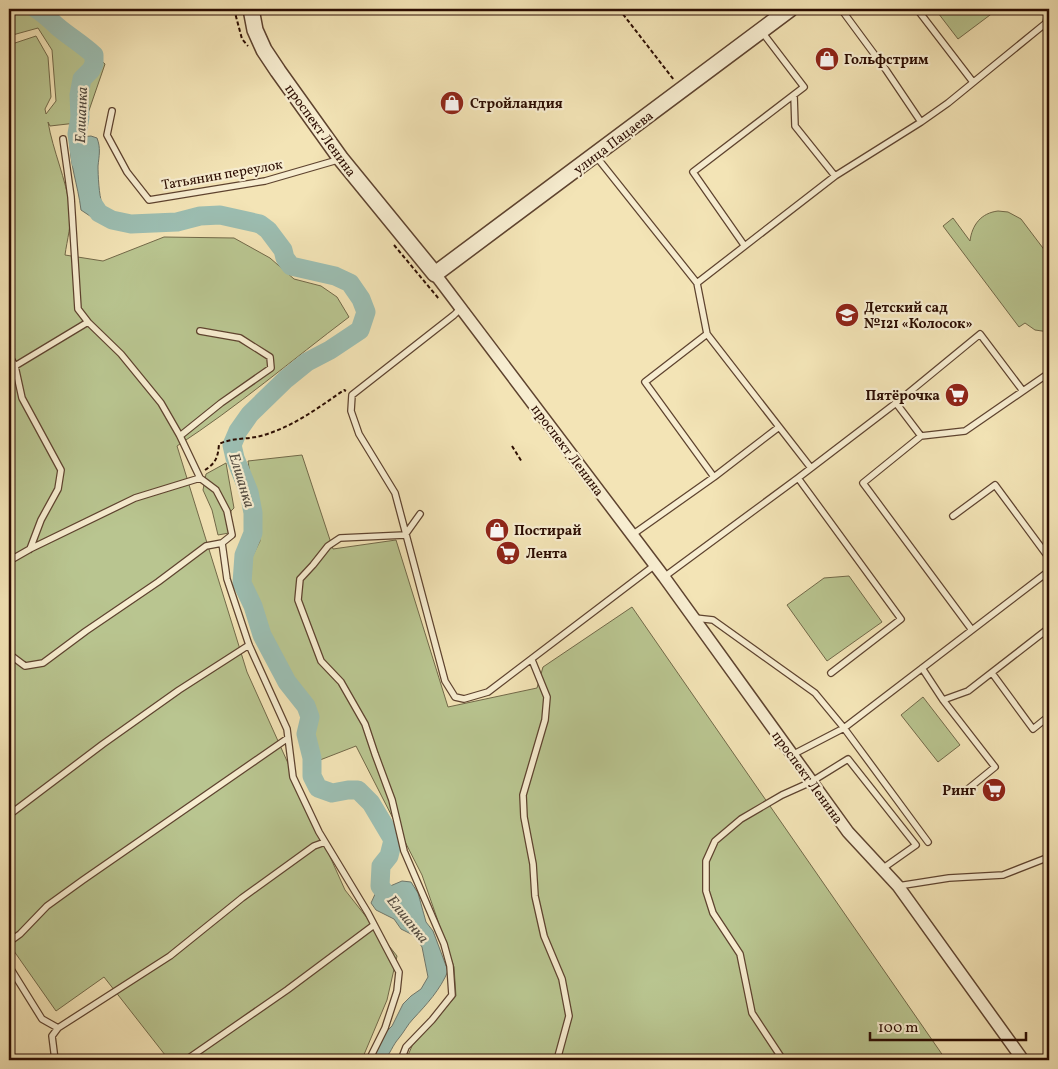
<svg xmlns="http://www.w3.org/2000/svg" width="1058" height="1069" font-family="Vollkorn,serif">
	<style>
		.green { fill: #b9c590; stroke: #726949 }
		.water { fill: #9cbeb2; stroke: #6f776c }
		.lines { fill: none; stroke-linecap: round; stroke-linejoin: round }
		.river { stroke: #9cbeb2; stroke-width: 19 }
		.service-casing { stroke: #5e432f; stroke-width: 8 }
		.minor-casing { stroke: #5e432f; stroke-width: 14 }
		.tertiary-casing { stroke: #5e432f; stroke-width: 18 }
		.path { stroke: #2c0d02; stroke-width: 2; stroke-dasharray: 4 2.5; stroke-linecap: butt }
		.service { stroke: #f7edd0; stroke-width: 5.5 }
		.minor { stroke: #f7edd0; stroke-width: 11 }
		.tertiary { stroke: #f7edd0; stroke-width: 15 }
		.labels { text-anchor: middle; stroke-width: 4.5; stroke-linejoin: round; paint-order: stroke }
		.poi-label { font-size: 14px; font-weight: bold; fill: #2c0d02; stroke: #f7edd0; text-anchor: start }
		.street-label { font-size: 14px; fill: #2c0d02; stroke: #f7edd0 }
		.water-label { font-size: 15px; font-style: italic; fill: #534b40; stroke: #f7edd0 }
	</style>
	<rect width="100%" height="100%" fill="#f3e4b6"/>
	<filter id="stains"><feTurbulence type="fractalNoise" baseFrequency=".004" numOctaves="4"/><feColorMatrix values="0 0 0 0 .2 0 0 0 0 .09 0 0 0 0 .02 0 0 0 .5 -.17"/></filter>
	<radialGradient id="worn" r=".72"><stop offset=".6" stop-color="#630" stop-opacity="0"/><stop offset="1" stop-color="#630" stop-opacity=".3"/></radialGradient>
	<path class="green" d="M9 9H60L52 17 105 64 85 122 50 126 48 122C53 151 66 179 70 208 72 223 67 240 65 255L103 261 164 237 234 238 270 258 294 279 321 286 337 297 349 317C292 360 237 407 177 446L247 672 345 890 397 956 387 1000 363 1057 364 1060H169L104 977 56 1011 9 944V45L36 36 48 57 51 97 45 109 46 114 56 101 52 50 38 28 9 36Z
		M935 9H998L958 39Z
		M998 211 1008 212 1021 219 1049 256V332L1035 330 1025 323 1019 327 943 226 953 218 970 241C972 225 981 213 998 211Z
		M302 455 333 549 396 540 448 707 537 688 543 667 632 607 946 1060H406L412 1046 456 996 454 967 422 875 356 746 320 760 245 571 260 541 248 461Z
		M226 463 234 508 231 511 229 533 218 535 212 510 203 490 206 474Z
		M849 576 882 622 827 661 787 605 824 578Z
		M923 697 960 745 938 762 901 715Z"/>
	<path class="water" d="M91 136 97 138C101 148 99 156 98 166 98 175 99 196 102 203 104 209 107 212 108 218L99 222 81 210C78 185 69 163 70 138Z
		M402 881 411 882 418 893 426 922 433 931 448 971C440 990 427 1004 413 1019 408 1024 404 1032 399 1038 392 1046 391 1053 384 1060H373L384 1034 392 1026 403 1004 411 996 421 989 428 977 422 947 415 936 401 929 394 919 376 910 371 903 376 892Z"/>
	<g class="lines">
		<path class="river" d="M36 9C45 14 51 21 58 27 70 37 82 44 94 55V64L91 70 82 79 79 95 80 117 77 134 81 162
			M91 201 99 213 112 220 131 224 177 222 200 216 220 215 260 224 268 230 283 250 285 258 291 266 335 276 350 283 361 299 366 312 360 330 330 350 307 362 286 379 250 414 238 431 232 445 235 458 249 492 253 513V533L244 555 242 583 253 606 262 635 287 682 306 706 310 717 306 734 312 758V776L318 788 332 793 348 790H358L371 803 393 840 389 856 381 866 380 886 397 909"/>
		<g class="service-casing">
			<path id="service" d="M841 9 886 70 921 122
				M917 9 973 82
				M794 95 795 126 835 176
				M112 111 107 135 127 172 149 200 265 181 341 159
				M63 139 71 197 78 309 88 322
				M595 155 697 283 707 334 645 382 714 477
				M744 245 693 172 804 87 762 32
				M697 283 835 176 921 122 948 103 1046 23 1049 9
				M461 308 454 315 352 395 351 411 359 434 395 493 445 681 455 697 464 699 488 692 655 565
				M707 334 811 468
				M9 355 15 366 22 398 61 470 58 489 41 520 30 549
				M15 366 88 322 121 354 161 403 180 436 200 478 216 490 227 511 232 535 222 543 227 579 249 645 287 729 293 777 319 832 368 913 399 972 397 991 385 1028 369 1060
				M896 403 980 334 1023 391
				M180 436 221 403 271 368 270 357 240 338 200 331
				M798 478 901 619 831 673
				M953 516 995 485 1049 558
				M632 535 714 477 779 427
				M9 561 30 549 135 498 200 478
				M664 577 798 478 896 403 921 436
				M695 618 713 620 815 693 844 728 928 842
				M972 630 863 483 921 436 965 431 1049 373
				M9 654 25 666 43 663 86 631 158 582 206 546 222 543
				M532 660 547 697 545 720 523 795 524 817 533 864 535 896 544 936 562 979 569 1016 557 1060
				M922 668 943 700 995 767 963 793
				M992 673 1033 729 1049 716
				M943 700 968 691 1049 628
				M792 755 844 728 1049 571
				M9 815 103 744 179 690 249 645
				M898 886 949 878 1003 875 1049 857
				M9 942 20 934 47 906 83 880 288 738
				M9 966 42 1019 58 1028 52 1036 55 1060
				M58 1028 170 956 242 898 314 846 325 842
				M186 1060 287 990 374 925
				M401 1060 406 1047 432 1020 452 995 450 966 444 944 404 851 392 800 375 754 365 724 341 682 321 661 298 600 300 579 313 565 328 546 340 538 405 535 420 514
				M783 1060 752 1013 740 954 713 913 706 891V861L715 841 741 819 782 795 811 782 848 759 916 845 882 869"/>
		</g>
		<g class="minor-casing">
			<path id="minor" d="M435 274 664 577 848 832 898 886 1023 1060"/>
		</g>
		<g class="tertiary-casing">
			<path id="tertiary" d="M251 9 255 30 264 50 278 71 341 159 435 274 790 9"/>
		</g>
		<path class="path" d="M234 9 242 39 248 46
			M619 9 674 80
			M394 245 439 299
			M512 446 522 462
			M205 470C216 463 218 457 219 444 233 437 249 440 264 435 294 426 318 408 344 390L346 391"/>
		<use href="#service" class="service"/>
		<use href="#minor" class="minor"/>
		<use href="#tertiary" class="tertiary"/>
	</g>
	<defs>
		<g id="shop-disc" transform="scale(1.25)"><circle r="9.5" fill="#8f2418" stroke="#f7edd0"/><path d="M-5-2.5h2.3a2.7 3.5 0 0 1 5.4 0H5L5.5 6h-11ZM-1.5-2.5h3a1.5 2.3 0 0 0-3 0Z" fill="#fff"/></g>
		<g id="school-disc" transform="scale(1.25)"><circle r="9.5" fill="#8f2418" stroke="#f7edd0"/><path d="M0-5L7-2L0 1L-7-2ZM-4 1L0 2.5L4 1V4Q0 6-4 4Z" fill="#fff"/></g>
		<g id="supermarket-disc" transform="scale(1.25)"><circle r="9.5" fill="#8f2418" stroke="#f7edd0"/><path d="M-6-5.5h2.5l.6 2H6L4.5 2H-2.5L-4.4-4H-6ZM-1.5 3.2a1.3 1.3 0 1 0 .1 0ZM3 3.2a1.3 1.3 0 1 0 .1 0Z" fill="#fff"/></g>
	</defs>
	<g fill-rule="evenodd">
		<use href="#shop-disc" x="827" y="59"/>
		<use href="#shop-disc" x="452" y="103"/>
		<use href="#school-disc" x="847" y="315"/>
		<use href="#supermarket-disc" x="957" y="395"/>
		<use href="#shop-disc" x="497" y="530"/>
		<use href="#supermarket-disc" x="508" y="553"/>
		<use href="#supermarket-disc" x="994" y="790"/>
	</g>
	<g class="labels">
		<g class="poi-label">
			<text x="844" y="64">Гольфстрим</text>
			<text x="470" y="108">Стройландия</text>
			<text x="864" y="312">Детский сад<tspan x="864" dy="16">№121 «Колосок»</tspan></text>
			<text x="940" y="400" text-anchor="end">Пятёрочка</text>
			<text x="514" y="535">Постирай</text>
			<text x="526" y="558">Лента</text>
			<text x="976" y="795" text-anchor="end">Ринг</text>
		</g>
		<g class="street-label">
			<text transform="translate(321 130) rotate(54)" y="5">проспект Ленина</text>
			<text transform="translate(613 142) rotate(-37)" y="5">улица Пацаева</text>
			<text transform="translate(222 174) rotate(-10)" y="5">Татьянин переулок</text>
			<text transform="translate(568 450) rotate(53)" y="5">проспект Ленина</text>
			<text transform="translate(808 777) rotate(54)" y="5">проспект Ленина</text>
		</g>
		<g class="water-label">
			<text transform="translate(81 115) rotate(-88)" y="5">Елшанка</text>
			<text transform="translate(242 480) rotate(73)" y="5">Елшанка</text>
			<text transform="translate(408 919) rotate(51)" y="5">Елшанка</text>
		</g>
	</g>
	<rect width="1058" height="1069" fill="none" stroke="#f3e4b6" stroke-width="30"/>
	<rect x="10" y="10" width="1038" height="1049" fill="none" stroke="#2c0d02" stroke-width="2.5"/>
	<rect x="15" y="15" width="1028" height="1039" fill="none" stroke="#2c0d02"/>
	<path d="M870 1032v8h156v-8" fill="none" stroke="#2c0d02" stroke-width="2.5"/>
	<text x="878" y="1032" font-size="15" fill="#2c0d02" stroke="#f7edd0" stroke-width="4" paint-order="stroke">100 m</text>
	<rect width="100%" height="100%" filter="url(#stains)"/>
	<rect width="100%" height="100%" fill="url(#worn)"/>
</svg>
